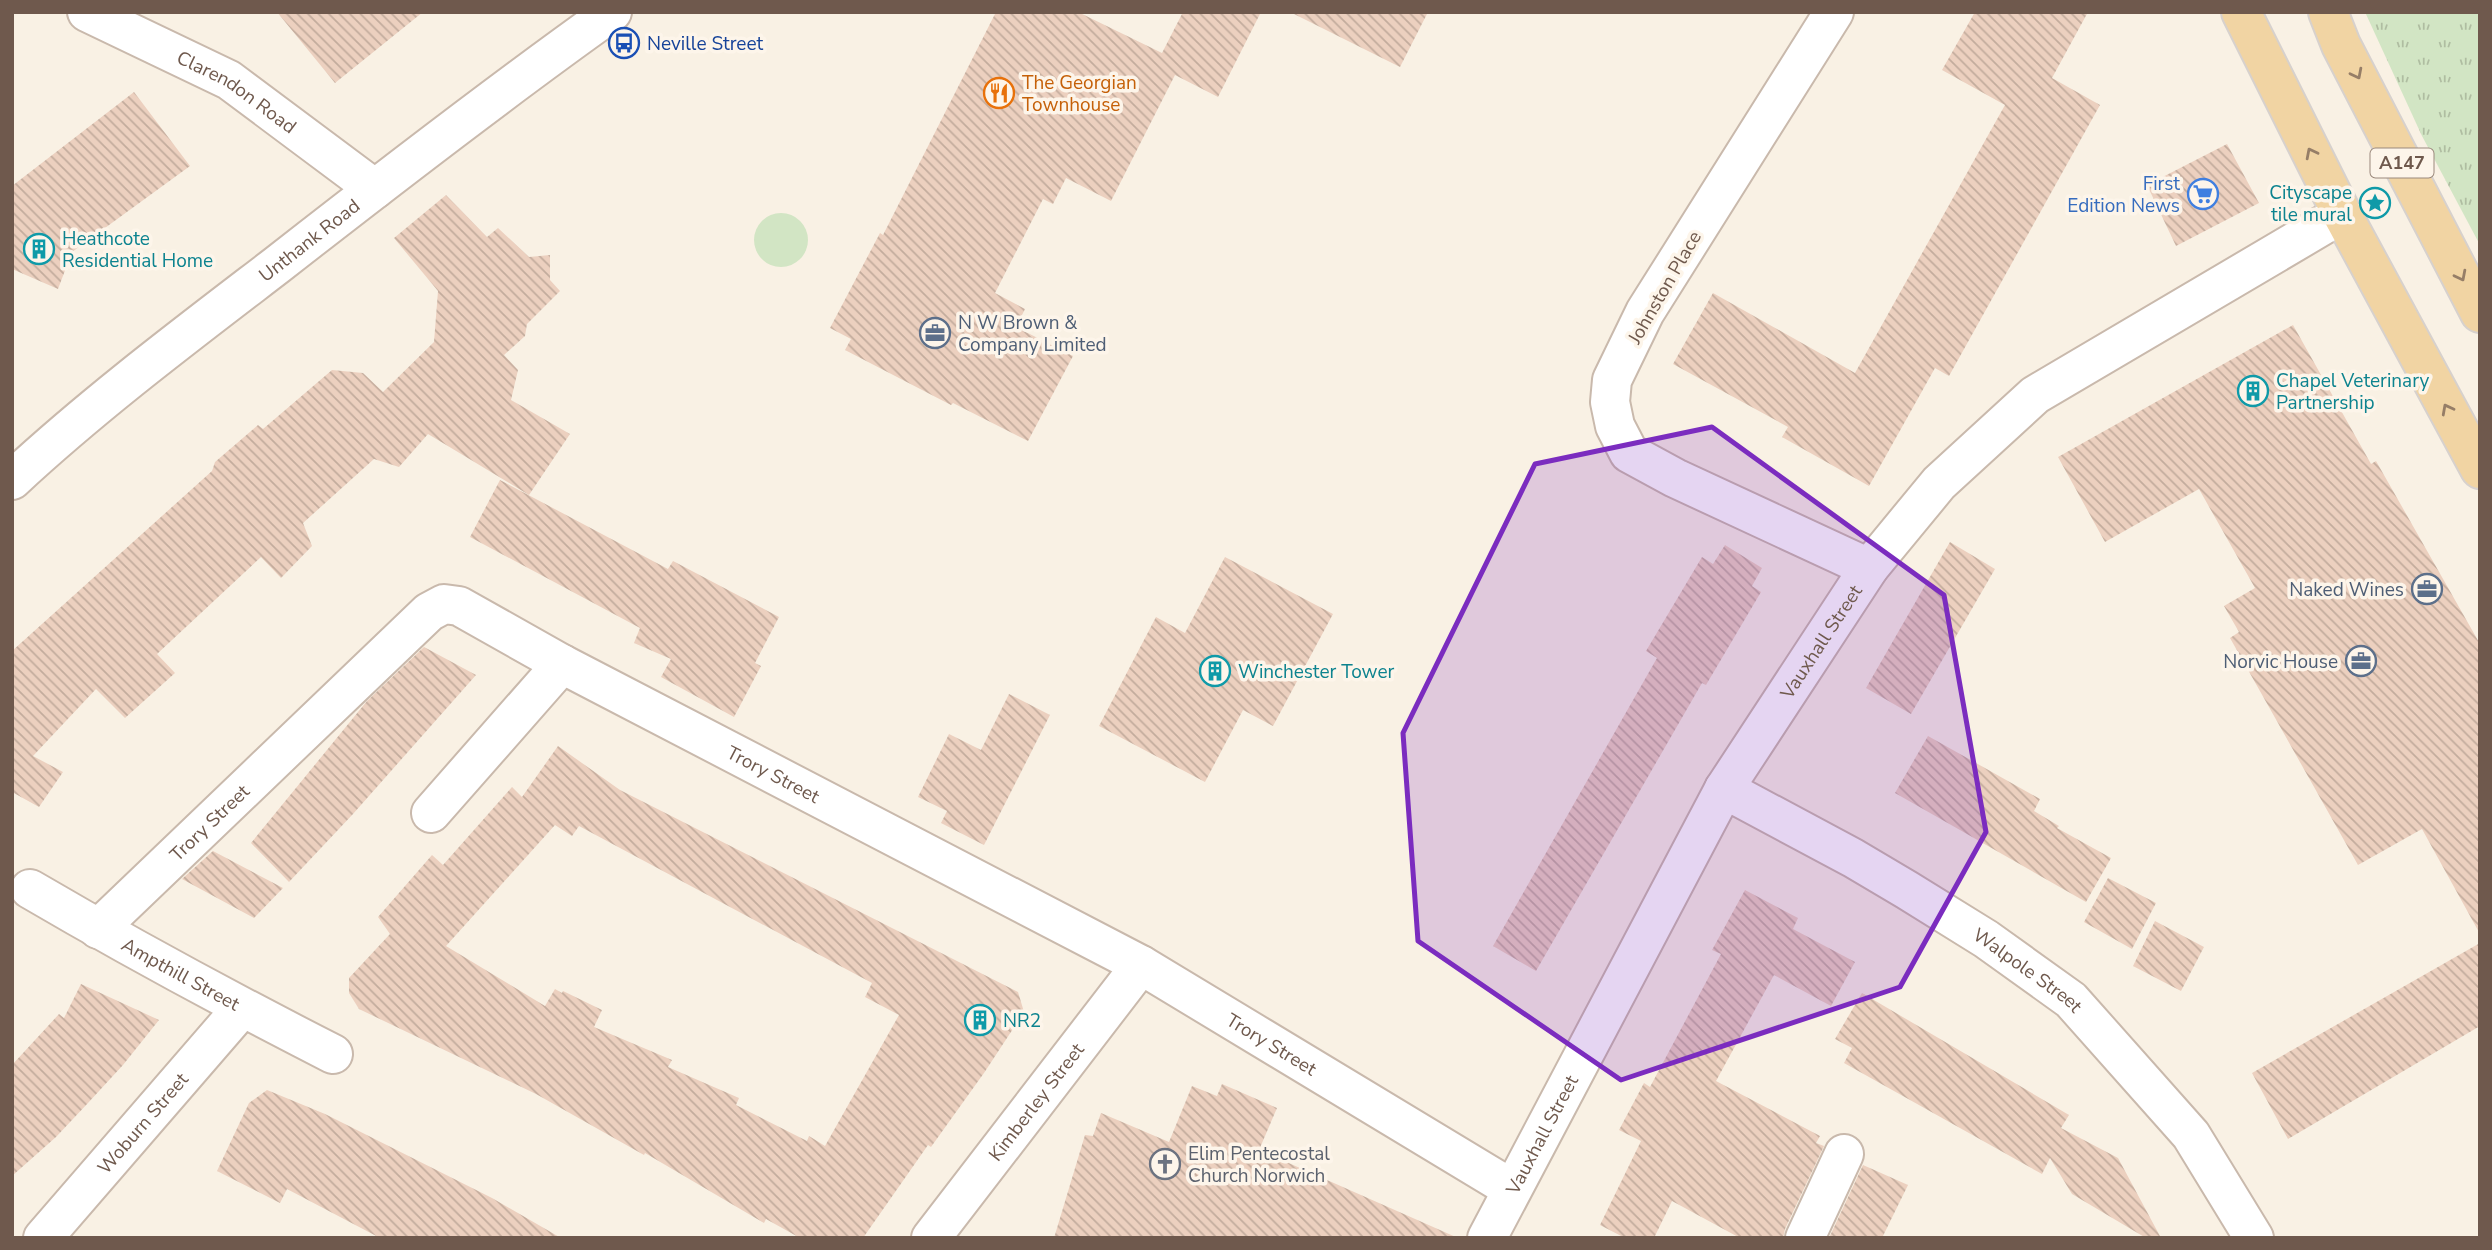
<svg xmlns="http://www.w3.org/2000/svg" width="2492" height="1250" font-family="'Nunito Sans',sans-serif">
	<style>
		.grass { fill: #d2e5c4 }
		.park { fill: url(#park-tufts) }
		.building { fill: url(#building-back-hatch); fill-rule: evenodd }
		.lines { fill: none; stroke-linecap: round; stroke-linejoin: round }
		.minor-casing { stroke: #c9b9ac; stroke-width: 42 }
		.major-casing { stroke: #d7d1cd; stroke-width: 42 }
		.minor { stroke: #fff; stroke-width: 38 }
		.major { stroke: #f1d4a3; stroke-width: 38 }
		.oneway { stroke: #967e67 }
		.marked { fill: #7b2cbf; fill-opacity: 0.2; stroke: #7b2cbf; stroke-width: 5; stroke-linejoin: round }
		.labels { text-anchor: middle; stroke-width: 7; stroke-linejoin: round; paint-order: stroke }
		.shield { fill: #fdf5ea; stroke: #9a887c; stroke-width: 2 }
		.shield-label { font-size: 18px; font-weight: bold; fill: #6f594d }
		.transit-label { font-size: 19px; fill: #164399; stroke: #fdf5ea; text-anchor: start }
		.food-label { font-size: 19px; fill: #c56008; stroke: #fdf5ea; text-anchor: start }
		.street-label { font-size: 19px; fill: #6f594d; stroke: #fdf5ea }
		.shop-label { font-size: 19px; fill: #366cbe; stroke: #fdf5ea; text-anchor: end }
		.culture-label { font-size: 19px; fill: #0d838f; stroke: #fdf5ea; text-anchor: start }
		.service-label { font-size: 19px; fill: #4e5e75; stroke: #fdf5ea; text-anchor: end }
		.worship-label { font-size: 19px; fill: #5b616d; stroke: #fdf5ea; text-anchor: start }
	</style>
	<defs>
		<pattern id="park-tufts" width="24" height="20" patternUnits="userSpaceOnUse" patternTransform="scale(1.75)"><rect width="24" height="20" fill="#d2e5c4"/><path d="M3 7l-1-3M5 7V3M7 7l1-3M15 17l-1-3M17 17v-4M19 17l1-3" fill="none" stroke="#afbda1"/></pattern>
		<pattern id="building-back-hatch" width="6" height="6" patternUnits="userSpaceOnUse" patternTransform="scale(1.75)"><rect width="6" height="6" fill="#ecd0bf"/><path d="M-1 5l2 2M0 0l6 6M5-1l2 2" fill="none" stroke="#c3ac9d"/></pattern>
	</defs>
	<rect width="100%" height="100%" fill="#f9f1e4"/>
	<path class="grass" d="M754 240a27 27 0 1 1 54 0a27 27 0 1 1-54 0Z"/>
	<path class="park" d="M2365 12H2480V245L2422 136Z"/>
	<path class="building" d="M277 12H423L335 83Z
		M996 12H1078L1162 53 1183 12H1261L1218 97 1175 75 1111 201 1066 178 1053 204 1043 199 995 293 1025 309 1016 327 1073 356 1028 441 953 403 951 405 845 350 851 339 830 328 880 233 883 235Z
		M1290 12H1428L1400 67Z
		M1975 12H2088L2052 78 2100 105 1949 376 1935 368 1869 486 1782 437 1788 427 1673 364 1713 293 1855 373 2005 105 1942 70Z
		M134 92 190 166 72 252 58 289 12 269V186Z
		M2227 144 2259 203 2176 246 2147 185Z
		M446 195 487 237 498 228 529 257 550 255V280L560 291 527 324 525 336 504 355 518 370 511 400 570 434 529 495 428 434 399 467 374 459 303 523 312 546 281 578 261 557 157 654 175 673 125 718 96 689 33 756 63 772 39 807 12 792V651L212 471 215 462 258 425 263 429 332 370 363 373 383 392 434 342 438 291 394 238Z
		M2293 325 2371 464 2376 461 2480 644V934L2422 829 2358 865 2230 638 2239 632 2224 606 2255 588 2199 489 2105 542 2058 457Z
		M500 480 668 569 673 561 779 617 755 663 761 666 734 717 661 677 671 659 634 643 640 628 470 537Z
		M1950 542 1995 569 1911 714 1866 688Z
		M1725 545 1762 568 1752 586 1761 592 1706 685 1702 683 1536 971 1493 946 1657 658 1646 651 1702 557 1713 564Z
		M1225 557 1333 614 1273 726 1243 710 1205 782 1099 726 1156 617 1185 633Z
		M424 647 476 675 353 814 289 882 251 843 367 701Z
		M1009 694 1050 715 984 845 941 823 947 811 918 797 949 734 981 750Z
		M1928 736 2040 799 2034 811 2059 826 2057 828 2111 858 2086 902 1895 793Z
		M558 746 620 790 1018 992 1024 1012 984 1073 931 1147 928 1145 863 1238H800L766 1219 764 1223 645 1153 644 1155 536 1094 359 1009 349 993V978L390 934 378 917 432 855 443 865 512 787 522 797ZM555 825 572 836 579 826 872 983 865 997 899 1015 825 1146 809 1136 807 1141 736 1105 739 1098 668 1067 672 1060 594 1027 602 1010 563 991 562 993 555 989 545 1006 446 946Z
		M213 851 283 888 254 918 182 879Z
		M2108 878 2156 903 2132 949 2084 922Z
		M1745 890 1798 918 1793 929 1855 962 1831 1006 1774 975 1716 1081 1820 1136 1816 1143 1824 1146 1785 1229 1783 1238H1740L1672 1201 1654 1238H1625L1600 1225 1641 1141 1619 1130 1644 1083 1650 1087 1721 954 1712 950Z
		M2155 921 2204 947 2181 991 2133 966Z
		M2480 943V1026L2288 1139 2252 1073Z
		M81 984 159 1020 123 1065 88 1103 56 1137 12 1176V1065L59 1014 64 1018Z
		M1862 993 2069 1115 2061 1128 2118 1158 2161 1238H2146L2072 1194 2050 1158 2042 1174 1844 1063 1852 1048 1835 1039Z
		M1222 1084 1277 1108 1259 1150 1458 1238H1054L1085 1135 1093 1136 1101 1113 1169 1142 1192 1086 1217 1096Z
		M267 1090 325 1114 492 1198 561 1238H380L287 1189 280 1203 217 1171 249 1103Z
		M1863 1165 1908 1185 1882 1238H1829Z"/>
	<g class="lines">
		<g class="minor-casing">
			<g id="minor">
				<path id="s1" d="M87 12 229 80 375 189"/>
				<path d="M1834 12 1645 312 1612 380 1610 402 1615 426 1629 453 1675 478 1869 568"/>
				<path id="s2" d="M12 480C95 403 187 334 277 265 387 179 498 93 612 12"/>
				<path id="s3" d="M1724 789 1853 858 1907 890 1986 939 2071 1000 2191 1135 2254 1238"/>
				<path d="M431 813 562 664"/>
				<path id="s4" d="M30 889C129 947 231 1002 333 1054"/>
				<path id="s5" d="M98 929 429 612 444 604 459 606 562 664 1141 965 1512 1189"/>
				<path id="s6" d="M43 1238 242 1008"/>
				<path id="s7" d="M931 1238 1141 965"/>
				<path id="s8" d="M1487 1238 1724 789 1869 568 1939 483 2035 395 2342 214"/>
				<path d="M1805 1238 1844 1154"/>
			</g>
		</g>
		<g class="major-casing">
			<path id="major" d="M2241 12 2342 214 2480 469
				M2328 12 2341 45 2480 313"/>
		</g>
		<use href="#minor" class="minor"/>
		<use href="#major" class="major"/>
	</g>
	<defs><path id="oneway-chevron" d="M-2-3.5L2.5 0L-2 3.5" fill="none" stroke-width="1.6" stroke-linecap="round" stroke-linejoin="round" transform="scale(1.75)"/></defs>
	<g class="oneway">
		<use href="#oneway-chevron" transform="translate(2357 74) rotate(63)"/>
		<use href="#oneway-chevron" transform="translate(2311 153) rotate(-117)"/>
		<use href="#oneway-chevron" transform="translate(2461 276) rotate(63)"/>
		<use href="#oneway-chevron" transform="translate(2447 409) rotate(-118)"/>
	</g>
	<path class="marked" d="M1712 427 1944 595 1986 832 1900 987 1621 1080 1418 941 1403 733 1535 464Z"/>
	<defs>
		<g id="bus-ring" transform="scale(1.575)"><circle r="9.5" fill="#fdf5ea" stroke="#1a4fb4" stroke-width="1.5"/><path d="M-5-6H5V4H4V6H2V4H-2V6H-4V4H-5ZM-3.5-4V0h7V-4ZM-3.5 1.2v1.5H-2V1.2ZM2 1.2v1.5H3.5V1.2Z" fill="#1a4fb4"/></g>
		<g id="restaurant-ring" transform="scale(1.575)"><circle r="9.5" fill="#fdf5ea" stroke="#e8710a" stroke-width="1.5"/><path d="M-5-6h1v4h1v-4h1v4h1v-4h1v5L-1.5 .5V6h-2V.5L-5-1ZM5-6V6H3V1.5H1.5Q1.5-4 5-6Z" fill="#e8710a"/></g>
		<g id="supermarket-ring" transform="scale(1.575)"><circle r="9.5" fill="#fdf5ea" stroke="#3f7fe0" stroke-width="1.5"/><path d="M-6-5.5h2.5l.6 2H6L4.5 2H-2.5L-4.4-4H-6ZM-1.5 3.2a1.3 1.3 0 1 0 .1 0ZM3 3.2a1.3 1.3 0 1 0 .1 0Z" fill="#3f7fe0"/></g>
		<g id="sight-ring" transform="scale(1.575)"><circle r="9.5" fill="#fdf5ea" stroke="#0f9aa8" stroke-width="1.5"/><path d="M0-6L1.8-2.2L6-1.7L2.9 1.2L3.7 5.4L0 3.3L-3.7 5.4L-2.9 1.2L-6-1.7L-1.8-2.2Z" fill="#0f9aa8"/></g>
		<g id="building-ring" transform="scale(1.575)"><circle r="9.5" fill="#fdf5ea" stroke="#0f9aa8" stroke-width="1.5"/><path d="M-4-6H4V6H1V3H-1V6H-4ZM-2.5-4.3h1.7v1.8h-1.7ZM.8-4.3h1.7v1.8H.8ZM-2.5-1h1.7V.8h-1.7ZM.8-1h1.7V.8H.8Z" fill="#0f9aa8"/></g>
		<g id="office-ring" transform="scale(1.575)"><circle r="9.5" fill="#fdf5ea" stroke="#5c6f8a" stroke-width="1.5"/><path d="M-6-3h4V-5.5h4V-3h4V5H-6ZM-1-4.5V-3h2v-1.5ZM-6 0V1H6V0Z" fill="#5c6f8a"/></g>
		<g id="church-ring" transform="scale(1.575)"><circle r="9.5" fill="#fdf5ea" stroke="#6b7280" stroke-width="1.5"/><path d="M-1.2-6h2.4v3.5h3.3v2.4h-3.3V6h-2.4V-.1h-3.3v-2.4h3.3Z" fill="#6b7280"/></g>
	</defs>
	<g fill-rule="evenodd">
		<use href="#bus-ring" x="624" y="43"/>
		<use href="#restaurant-ring" x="999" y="93"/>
		<use href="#supermarket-ring" x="2203" y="194"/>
		<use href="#sight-ring" x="2375" y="203"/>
		<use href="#building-ring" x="39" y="249"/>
		<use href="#office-ring" x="935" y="333"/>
		<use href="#building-ring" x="2253" y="391"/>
		<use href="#office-ring" x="2427" y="589"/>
		<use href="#office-ring" x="2361" y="661"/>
		<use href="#building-ring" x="1215" y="671"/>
		<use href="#building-ring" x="980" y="1020"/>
		<use href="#church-ring" x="1165" y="1164"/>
	</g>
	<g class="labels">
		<rect class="shield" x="2370.5" y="148.5" width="63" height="29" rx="5"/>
		<g class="shield-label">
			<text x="2402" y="169">A147</text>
		</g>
		<g class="transit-label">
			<text x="647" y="50">Neville Street</text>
		</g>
		<g class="food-label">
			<text x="1022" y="89">The Georgian<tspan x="1022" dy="22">Townhouse</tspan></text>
		</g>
		<g class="street-label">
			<text dy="7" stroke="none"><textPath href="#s1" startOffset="170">Clarendon Road</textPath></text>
			<text dy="7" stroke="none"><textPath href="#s2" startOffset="382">Unthank Road</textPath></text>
			<text transform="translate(1664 287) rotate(-60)" y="7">Johnston Place</text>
			<text dy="7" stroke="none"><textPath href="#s8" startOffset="684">Vauxhall Street</textPath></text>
			<text dy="7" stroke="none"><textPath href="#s5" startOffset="847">Trory Street</textPath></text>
			<text dy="7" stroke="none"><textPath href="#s5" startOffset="154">Trory Street</textPath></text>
			<text dy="7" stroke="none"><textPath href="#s3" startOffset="354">Walpole Street</textPath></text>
			<text dy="7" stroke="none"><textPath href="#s4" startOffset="173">Ampthill Street</textPath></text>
			<text dy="7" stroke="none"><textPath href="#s5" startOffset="1414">Trory Street</textPath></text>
			<text dy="7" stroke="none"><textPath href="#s7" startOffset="172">Kimberley Street</textPath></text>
			<text dy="7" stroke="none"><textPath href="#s6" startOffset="152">Woburn Street</textPath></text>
			<text dy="7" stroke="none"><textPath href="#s8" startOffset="117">Vauxhall Street</textPath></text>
		</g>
		<g class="shop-label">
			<text x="2180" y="190">First<tspan x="2180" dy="22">Edition News</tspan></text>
		</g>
		<g class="culture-label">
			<text x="2352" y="199" text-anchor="end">Cityscape<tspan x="2352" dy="22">tile mural</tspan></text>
			<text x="62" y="245">Heathcote<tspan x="62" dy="22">Residential Home</tspan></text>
			<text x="2276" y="387">Chapel Veterinary<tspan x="2276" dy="22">Partnership</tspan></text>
			<text x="1238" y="678">Winchester Tower</text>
			<text x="1003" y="1027">NR2</text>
		</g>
		<g class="service-label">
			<text x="958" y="329" text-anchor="start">N W Brown &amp;<tspan x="958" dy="22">Company Limited</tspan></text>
			<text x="2404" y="596">Naked Wines</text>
			<text x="2338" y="668">Norvic House</text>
		</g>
		<g class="worship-label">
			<text x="1188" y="1160">Elim Pentecostal<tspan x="1188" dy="22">Church Norwich</tspan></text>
		</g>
	</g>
	<rect width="2492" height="1250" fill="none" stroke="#6f594d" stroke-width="28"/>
</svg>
